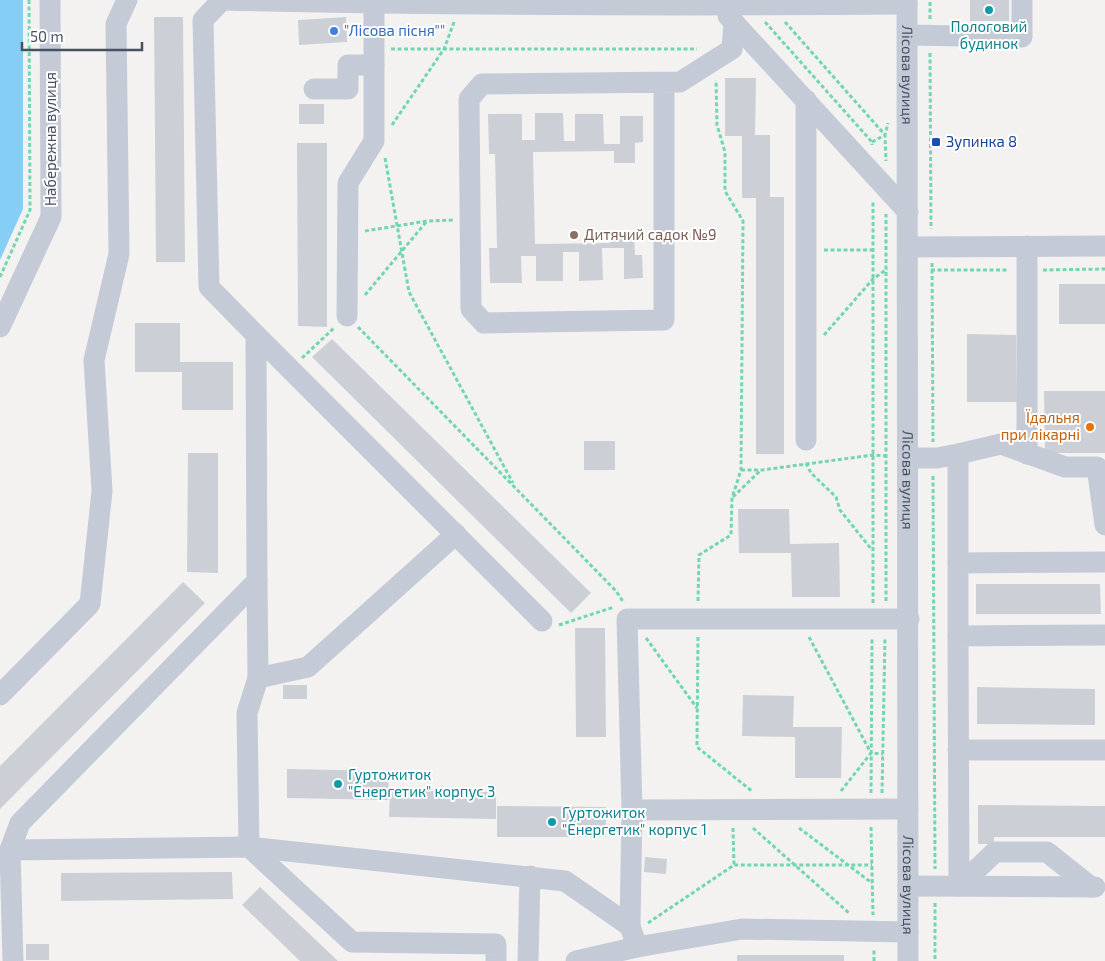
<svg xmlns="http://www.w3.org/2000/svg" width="1105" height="961" font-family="'Exo 2',sans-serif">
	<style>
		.water { fill: #85cff6 }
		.building { fill: #cdcfd7 }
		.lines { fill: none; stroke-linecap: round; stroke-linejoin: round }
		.path { stroke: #70d7b2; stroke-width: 3; stroke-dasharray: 4 2.5; stroke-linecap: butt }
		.minor { stroke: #c4cbd7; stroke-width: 21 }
		.culture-dot { fill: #0f9aa8; stroke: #fff; stroke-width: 2 }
		.shop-dot { fill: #3f7fe0; stroke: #fff; stroke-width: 2 }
		.transit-dot { fill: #1a4fb4; stroke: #fff; stroke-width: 2 }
		.education-dot { fill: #8d6e63; stroke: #fff; stroke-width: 2 }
		.food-dot { fill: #e8710a; stroke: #fff; stroke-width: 2 }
		.labels { text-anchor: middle; stroke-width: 4; stroke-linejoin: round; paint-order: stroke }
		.culture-label { font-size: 15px; fill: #0d838f; stroke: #fff; text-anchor: start }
		.shop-label { font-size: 15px; fill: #366cbe; stroke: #fff; text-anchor: start }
		.street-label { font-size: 15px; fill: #475161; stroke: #fff }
		.transit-label { font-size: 15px; fill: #164399; stroke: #fff; text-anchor: start }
		.education-label { font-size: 15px; fill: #785e54; stroke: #fff; text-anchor: start }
		.food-label { font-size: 15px; fill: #c56008; stroke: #fff; text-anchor: end }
	</style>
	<rect width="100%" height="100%" fill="#f4f2f1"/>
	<path class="water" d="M0 0H23V209L0 260Z"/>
	<path class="building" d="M970 0H1009V21H970Z
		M154 17H183L185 262H156Z
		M346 17 347 42 299 45 298 20Z
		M725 78H756L755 135H770V197H784V454H756V198H742V136H725Z
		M299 104H324V124H299Z
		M535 113H563L564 141H575V114H603L604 144H620V116H643V142L635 143V163H614V151L533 152 535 244 610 243V235L634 234 635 255H642L643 278 624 279V248H602L603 280 579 281V252H563V281H536V256H521L522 283H490L489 248H497L495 154H489L488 114H522V140H535Z
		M297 143H327V327L298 326Z
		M1059 284H1105V324H1059Z
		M135 323H180V362H233V410H182V372H135Z
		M967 334 1016 335 1017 402H967Z
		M332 339 591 593 571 613 312 357Z
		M1044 391H1105V453H1045Z
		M584 441H615V470H584Z
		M188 453H218V573L187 572Z
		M738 509H789L790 544 839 543 840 597H792L791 553H739Z
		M183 582 205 603 0 809V766Z
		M976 584H1100L1101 614H976Z
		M575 628H605L606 737H576Z
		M283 685H307V699H283Z
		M977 687 1095 689V725L977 724Z
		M743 695 794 696 793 727H842L841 778H795V737L742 736Z
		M287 769 389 771 388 800 287 798Z
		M390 790 496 792V819L389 817Z
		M978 805 1105 806V837H994V844H978Z
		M497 806 606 807V837H497Z
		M645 857 667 859 666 874 644 872Z
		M232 872 233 899 61 901V873Z
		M260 887 338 961H300L242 905Z
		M26 944H49V960H26Z
		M737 955H844V961H737Z"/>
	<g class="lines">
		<path class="path" d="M930 19V0
			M765 22 872 142V145
			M785 22 885 135 886 161
			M391 49H697
			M930 53 931 229
			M392 125 444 49 454 22
			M872 142 885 135 888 123
			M385 158 409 292 513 483
			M365 231 427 221 453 220
			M824 250H873
			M932 263 933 442
			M931 270H1009
			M1043 270 1105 269
			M0 277 30 210 29 0
			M365 295 427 221
			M358 327 616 591 624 603
			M824 335 873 279 887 269
			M302 358 334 328
			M806 463 811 473 836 497 840 510 872 550
			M741 470H762L873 455 886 456
			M933 476 935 869
			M733 497 761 470
			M698 601 699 555 731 535 732 498 741 470 743 221 725 191V152L717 125 716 80
			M886 601V214
			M873 603V202
			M559 625 614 607
			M698 637 697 747 753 792
			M809 637 871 753
			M646 638 697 708
			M841 791 871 753 883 754
			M871 793 872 637
			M882 793 885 637
			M871 827 873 915
			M733 828 734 865
			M753 828 849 913
			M799 828 872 883
			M935 903V961
			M648 923 734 865H872
			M874 961V949"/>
		<g class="minor">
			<path d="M221 0C450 5 679 6 907 4"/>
			<path id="s1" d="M907 0 908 961"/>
			<path d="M728 16 908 212"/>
			<path d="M908 35 1022 37V0"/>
			<path d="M664 82V320L484 323 471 309 469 99 482 84 680 82 732 49 734 22"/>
			<path d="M314 89H348V65H374"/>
			<path d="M806 100V440"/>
			<path d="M908 247 1105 246"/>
			<path d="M347 316 348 183 374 141V4"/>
			<path d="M0 327 51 217 50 0"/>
			<path d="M256 335 542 621"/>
			<path d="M958 454 1001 444 1065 467H1097L1105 525"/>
			<path d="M1027 454V246"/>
			<path d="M908 458H937L958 454V563"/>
			<path d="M257 581 258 678 247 713 249 847 565 881 630 926"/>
			<path d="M958 636V563L1105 562"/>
			<path d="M258 678 308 667 456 534"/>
			<path d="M0 695 90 604 102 491 94 360 119 254 116 24 127 0"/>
			<path d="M958 750H1105"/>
			<path d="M908 809 632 810 627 619H909"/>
			<path d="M632 810 630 926 637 947 742 929 908 932"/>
			<path d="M10 850 20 823 257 581 256 335 209 287 203 20 222 0"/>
			<path d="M908 886 1095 887"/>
			<path d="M1091 887 1047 852H995L959 886 958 636 1105 635"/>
			<path d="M13 961 10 850 249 847 352 942 496 944V961"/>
			<path d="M528 961 530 876"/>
			<path d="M576 961 637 947"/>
		</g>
	</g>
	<g class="culture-dot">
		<circle cx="989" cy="10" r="5"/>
		<circle cx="338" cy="784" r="5"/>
		<circle cx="552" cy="822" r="5"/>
	</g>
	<circle class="shop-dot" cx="334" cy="31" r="5"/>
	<rect class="transit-dot" x="931" y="137" width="10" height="10" rx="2.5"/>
	<circle class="education-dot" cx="574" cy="235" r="5"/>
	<circle class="food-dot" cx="1090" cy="427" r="5"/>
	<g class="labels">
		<g class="culture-label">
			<text x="989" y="32" text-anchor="middle">Пологовий<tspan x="989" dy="17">будинок</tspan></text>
			<text x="348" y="780">Гуртожиток<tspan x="348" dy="17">"Енергетик" корпус 3</tspan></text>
			<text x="562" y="818">Гуртожиток<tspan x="562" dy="17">"Енергетик" корпус 1</tspan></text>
		</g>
		<g class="shop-label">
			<text x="344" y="36">"Лісова пісня""</text>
		</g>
		<g class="street-label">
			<text dy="5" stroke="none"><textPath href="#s1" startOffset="75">Лісова вулиця</textPath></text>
			<text transform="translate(51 139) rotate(-90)" y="5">Набережна вулиця</text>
			<text dy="5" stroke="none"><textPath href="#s1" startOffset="480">Лісова вулиця</textPath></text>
			<text dy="5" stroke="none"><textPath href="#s1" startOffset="885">Лісова вулиця</textPath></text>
		</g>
		<g class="transit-label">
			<text x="946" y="147">Зупинка 8</text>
		</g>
		<g class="education-label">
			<text x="584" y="240">Дитячий садок №9</text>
		</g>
		<g class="food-label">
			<text x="1080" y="423">Їдальня<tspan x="1080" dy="17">при лікарні</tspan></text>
		</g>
	</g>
	<path d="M22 42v8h120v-8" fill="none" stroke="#475161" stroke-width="2.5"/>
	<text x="30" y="42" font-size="15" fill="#475161" stroke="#ffffff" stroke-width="4" paint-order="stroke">50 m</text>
</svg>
